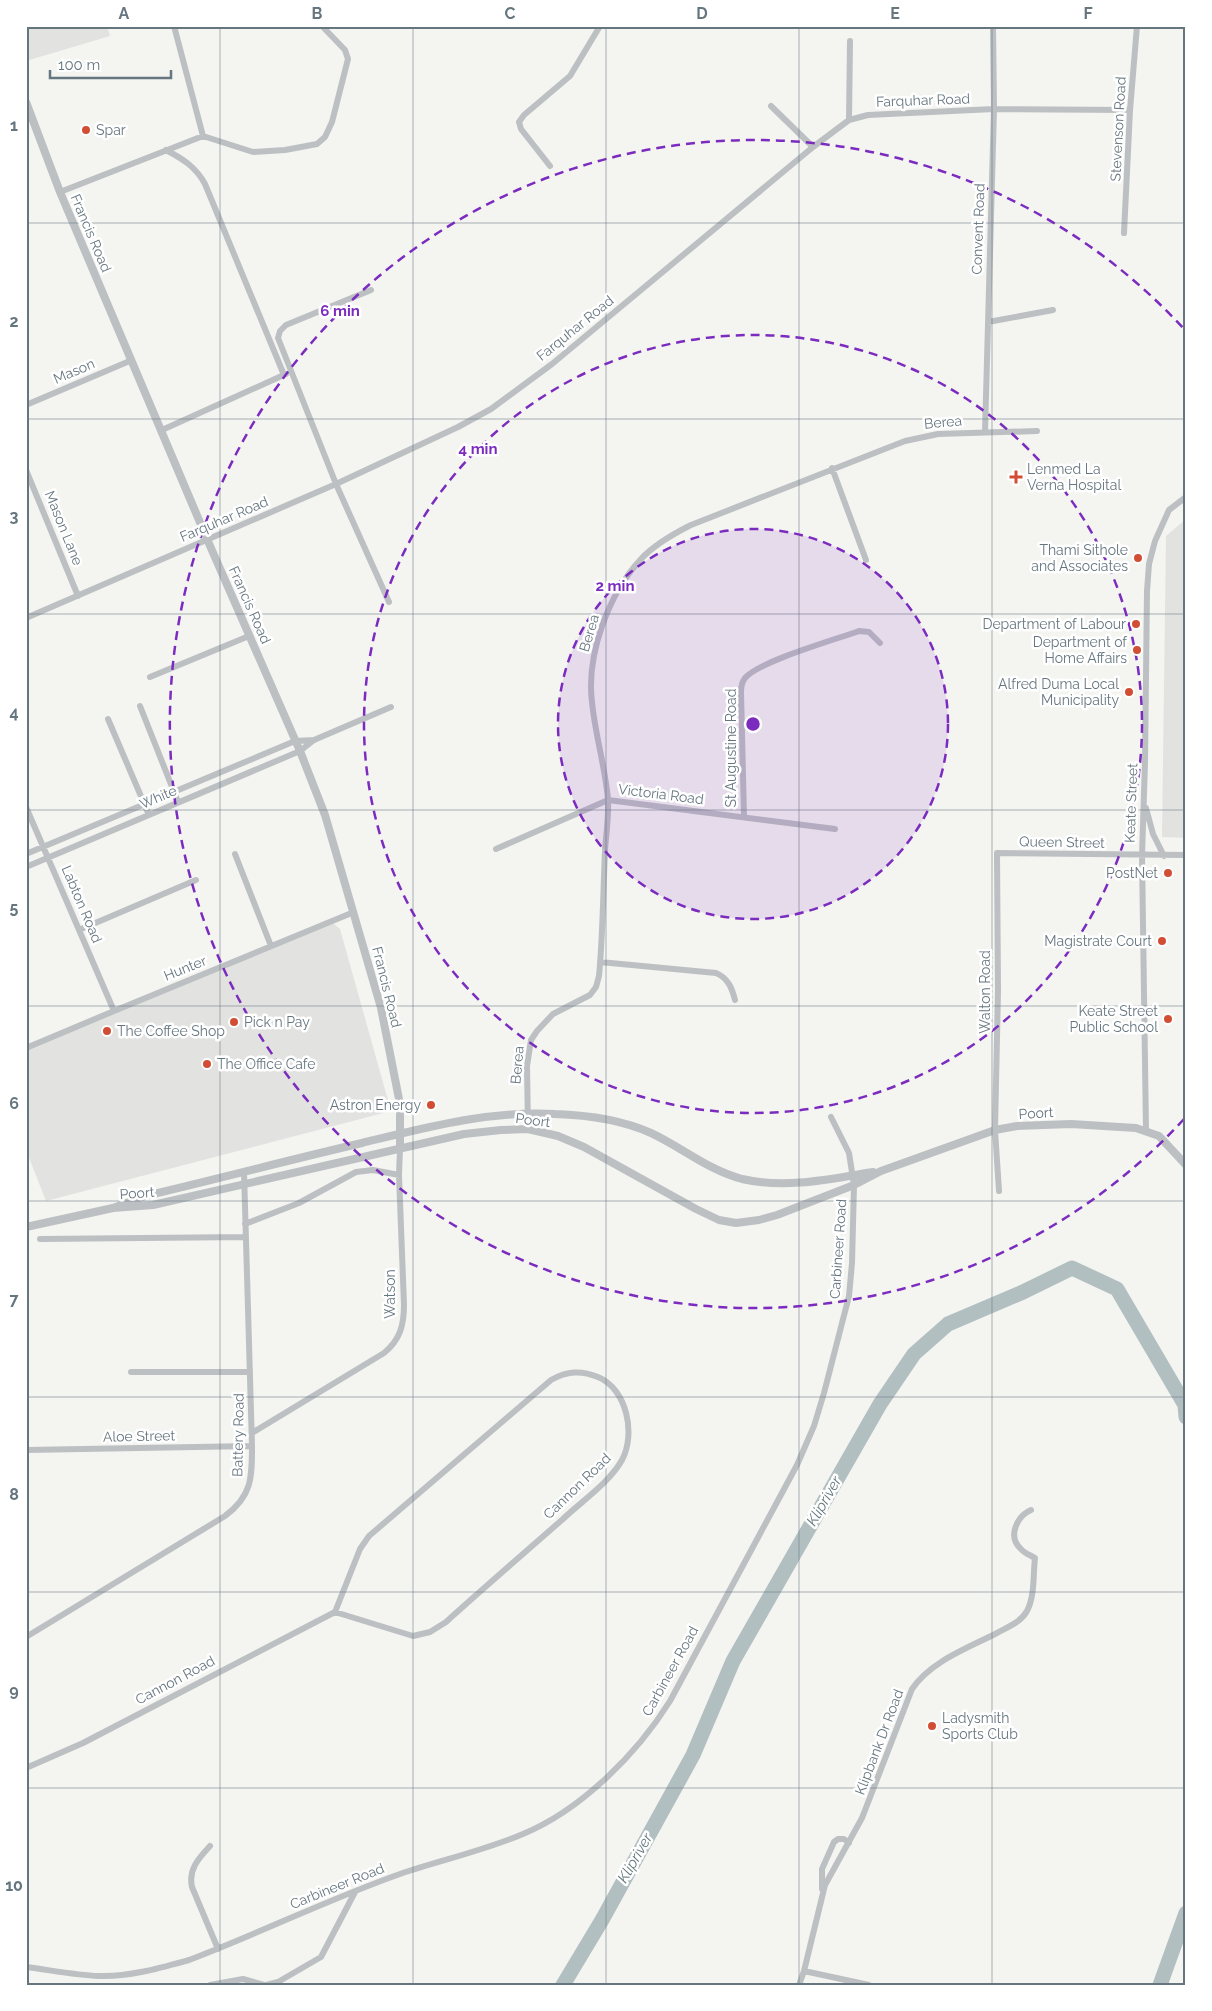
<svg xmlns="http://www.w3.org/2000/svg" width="1212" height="2011" font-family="Raleway,sans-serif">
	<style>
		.built { fill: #e2e3e1 }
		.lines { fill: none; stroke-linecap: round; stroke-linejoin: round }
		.river { stroke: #b2bfc1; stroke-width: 15 }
		.minor { stroke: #bcc0c3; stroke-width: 6 }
		.tertiary { stroke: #bcc0c3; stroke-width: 8 }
		.grid { fill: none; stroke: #66767f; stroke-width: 1; stroke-opacity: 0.55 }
		.ring { fill: none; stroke: #7b2cbf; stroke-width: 2.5; stroke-dasharray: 9 6 }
		.poi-dot { fill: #d14e34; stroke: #fff; stroke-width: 2 }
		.labels { text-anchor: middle; stroke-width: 5; stroke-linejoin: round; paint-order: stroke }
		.street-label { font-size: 14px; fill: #66767f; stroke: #fff }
		.poi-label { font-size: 14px; fill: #66767f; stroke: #fff; text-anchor: end }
		.water-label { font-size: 15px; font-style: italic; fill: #62777c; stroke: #fff }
		.centre { fill: #7b2cbf; stroke: #fff; stroke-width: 2.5 }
		.ring-label { font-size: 15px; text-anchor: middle; font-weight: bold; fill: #7b2cbf; stroke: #fff; stroke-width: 5; stroke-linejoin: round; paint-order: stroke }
		.neatline { fill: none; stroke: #66767f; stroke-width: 2 }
		.grid-label { font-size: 16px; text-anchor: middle; font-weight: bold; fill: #66767f }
	</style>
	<rect width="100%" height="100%" fill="#f4f4f1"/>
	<path class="built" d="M26 26H107L110 36 26 61Z
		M1186 519V838L1162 837 1166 536Z
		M332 922 340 929 391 1111 46 1201 26 1150V1050Z"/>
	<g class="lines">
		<path class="river" d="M563 1985 602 1920 693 1755 733 1661 880 1404 914 1354 948 1324 1023 1292 1072 1268 1117 1289 1185 1405 1186 1417
			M1160 1985 1186 1913"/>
		<path class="minor" d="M174 26 203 136
			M771 106 813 147
			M849 120 850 41
			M166 150C183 159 196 167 205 184L284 375
			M550 166 521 129 519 122 524 115 570 76 600 26
			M60 192 203 136 253 152 285 150 317 144 325 137 332 122 348 59 345 50 322 26
			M1124 233 1130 110 1137 26
			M371 290 286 325 280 331 278 338 336 484 389 602
			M988 322 1053 310
			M26 405 132 360
			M162 430 286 374
			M985 432 994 109 993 26
			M832 468 866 560
			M26 470 78 596
			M26 618 336 484 458 427 491 409 552 364 813 147 849 120 868 115 994 109 1130 110
			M150 677 249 636
			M140 706 178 802
			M108 719 149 815
			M26 807 114 1011
			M1146 808 1153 834 1164 856
			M744 817 741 692C741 687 742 682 745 678 760 661 834 640 859 631L869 632 880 643
			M496 849 608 800 835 829
			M26 854 295 741 314 740
			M235 854 271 946
			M26 867 300 751 314 740 391 707
			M79 930 196 880
			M600 962 716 973C728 978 732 988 735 1000
			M26 1048 114 1011 354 912
			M528 1129 527 1066 531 1040 537 1031 553 1014 590 995 596 987 599 976C603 934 603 893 605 851 606 834 609 816 608 799 605 766 595 734 592 702 586 655 609 593 641 559 655 544 673 534 691 525L905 441 938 434 1037 431
			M1146 1130 1142 856 1145 762 1147 591 1149 564 1155 541 1169 510 1186 497
			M999 1191 995 1130 998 991 997 853 1186 855
			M245 1224 299 1203 356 1172 373 1170 399 1175
			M40 1239 245 1237
			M131 1372H250
			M252 1433 384 1353C400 1340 404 1325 404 1305L399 1175 400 1148
			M26 1450 252 1446
			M26 1637 225 1516C252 1496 252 1478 252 1446L244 1172
			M26 1768 83 1743 335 1612 360 1549 369 1536 551 1380C567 1371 581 1370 598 1377 627 1389 636 1434 622 1460 609 1483 582 1501 563 1519 524 1553 485 1587 446 1622L430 1632 413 1636 335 1612
			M210 1846C199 1858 188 1869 192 1887L218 1949
			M822 1889V1869L834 1842 838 1839H844L849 1843
			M26 1967C50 1970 75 1975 99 1976 129 1977 160 1968 189 1960 260 1933 329 1899 400 1874 441 1860 483 1851 523 1834 581 1810 637 1754 670 1701L797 1465 814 1426 824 1393 849 1296 852 1263 854 1185 849 1153 831 1117
			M804 1971 869 1985
			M210 1985 243 1979 264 1985
			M266 1985 278 1982 321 1957 355 1892
			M799 1985 804 1971 825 1885 862 1818 912 1689C931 1661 968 1648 997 1633 1008 1627 1021 1622 1027 1611 1035 1596 1033 1574 1035 1558 1030 1555 1024 1553 1021 1549 1007 1537 1017 1516 1031 1510"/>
		<path class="tertiary" d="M26 102 60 192 207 539 300 751 325 815 381 1008 400 1104V1148
			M113 1208 153 1205 464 1134 501 1130 528 1129 558 1136 584 1147 696 1209 719 1220 736 1223 759 1220 777 1215 854 1185 881 1171 995 1130 1017 1126 1071 1124 1136 1128 1159 1136 1186 1165
			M26 1227 113 1208 145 1196C217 1179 289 1160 362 1143 424 1128 491 1110 555 1114 587 1115 622 1120 651 1133 683 1148 708 1170 742 1179 786 1189 830 1179 873 1172"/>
	</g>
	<path class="grid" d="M220 26V1985M413 26V1985M606 26V1985M799 26V1985M992 26V1985M26 223H1186M26 419H1186M26 614H1186M26 810H1186M26 1006H1186M26 1201H1186M26 1397H1186M26 1592H1186M26 1788H1186"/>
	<circle cx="753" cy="724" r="195" fill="#7b2cbf" fill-opacity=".12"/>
	<g class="ring">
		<circle cx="753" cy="724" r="195"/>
		<circle cx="753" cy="724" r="389"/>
		<path d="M1184 1119A584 584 0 1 1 1184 329"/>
	</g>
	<g class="poi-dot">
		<circle cx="86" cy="130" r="5"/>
		<path d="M1013.5 469.5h5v5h5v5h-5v5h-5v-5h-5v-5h5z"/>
		<circle cx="1138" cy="558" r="5"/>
		<circle cx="1136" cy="624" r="5"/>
		<circle cx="1137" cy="650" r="5"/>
		<circle cx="1129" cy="692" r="5"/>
		<circle cx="1168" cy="873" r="5"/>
		<circle cx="1162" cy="941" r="5"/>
		<circle cx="1168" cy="1019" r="5"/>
		<circle cx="234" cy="1022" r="5"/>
		<circle cx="107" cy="1031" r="5"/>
		<circle cx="207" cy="1064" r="5"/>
		<circle cx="431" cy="1105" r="5"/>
		<circle cx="932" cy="1726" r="5"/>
	</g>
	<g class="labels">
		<g class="street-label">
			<text transform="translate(923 100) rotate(-2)" y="5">Farquhar Road</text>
			<text transform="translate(1118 129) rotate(-87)" y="5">Stevenson Road</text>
			<text transform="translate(978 229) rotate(-88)" y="5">Convent Road</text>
			<text transform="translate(91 233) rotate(67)" y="5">Francis Road</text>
			<text transform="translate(575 328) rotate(-39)" y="5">Farquhar Road</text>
			<text transform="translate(74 371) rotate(-23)" y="5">Mason</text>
			<text transform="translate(943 422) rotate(-5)" y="5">Berea</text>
			<text transform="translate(224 519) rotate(-23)" y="5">Farquhar Road</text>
			<text transform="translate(64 528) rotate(68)" y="5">Mason Lane</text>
			<text transform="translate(250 605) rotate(66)" y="5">Francis Road</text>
			<text transform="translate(589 633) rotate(-73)" y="5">Berea</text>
			<text transform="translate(731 748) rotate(-90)" y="5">St Augustine Road</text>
			<text transform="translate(661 794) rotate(7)" y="5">Victoria Road</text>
			<text transform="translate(158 797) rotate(-23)" y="5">White</text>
			<text transform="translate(1131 803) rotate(-88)" y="5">Keate Street</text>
			<text transform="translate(1062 842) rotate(1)" y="5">Queen Street</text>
			<text transform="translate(82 904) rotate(67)" y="5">Labton Road</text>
			<text transform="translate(185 968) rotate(-22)" y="5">Hunter</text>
			<text transform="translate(387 987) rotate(76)" y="5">Francis Road</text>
			<text transform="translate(985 992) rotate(-90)" y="5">Walton Road</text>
			<text transform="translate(517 1065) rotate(-85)" y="5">Berea</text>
			<text transform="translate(1036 1113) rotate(-3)" y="5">Poort</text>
			<text transform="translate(533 1120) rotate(7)" y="5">Poort</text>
			<text transform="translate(137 1193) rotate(-4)" y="5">Poort</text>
			<text transform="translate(838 1249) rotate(-86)" y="5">Carbineer Road</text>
			<text transform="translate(390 1294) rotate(-90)" y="5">Watson</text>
			<text transform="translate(238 1435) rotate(-89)" y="5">Battery Road</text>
			<text transform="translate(139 1436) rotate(-1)" y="5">Aloe Street</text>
			<text transform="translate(577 1486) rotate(-44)" y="5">Cannon Road</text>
			<text transform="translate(670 1671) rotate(-61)" y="5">Carbineer Road</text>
			<text transform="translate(175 1680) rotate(-28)" y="5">Cannon Road</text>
			<text transform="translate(879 1742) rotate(-69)" y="5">Klipbank Dr Road</text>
			<text transform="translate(337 1886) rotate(-22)" y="5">Carbineer Road</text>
		</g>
		<g class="poi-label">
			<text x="96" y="135" text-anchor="start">Spar</text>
			<text x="1027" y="474" text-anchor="start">Lenmed La<tspan x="1027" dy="16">Verna Hospital</tspan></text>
			<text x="1128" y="555">Thami Sithole<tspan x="1128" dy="16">and Associates</tspan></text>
			<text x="1126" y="629">Department of Labour</text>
			<text x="1127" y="647">Department of<tspan x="1127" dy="16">Home Affairs</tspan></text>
			<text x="1119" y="689">Alfred Duma Local<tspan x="1119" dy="16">Municipality</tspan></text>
			<text x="1158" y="878">PostNet</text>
			<text x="1152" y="946">Magistrate Court</text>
			<text x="1158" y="1016">Keate Street<tspan x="1158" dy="16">Public School</tspan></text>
			<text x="244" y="1027" text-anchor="start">Pick n Pay</text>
			<text x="117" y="1036" text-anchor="start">The Coffee Shop</text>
			<text x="217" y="1069" text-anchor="start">The Office Cafe</text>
			<text x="421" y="1110">Astron Energy</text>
			<text x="942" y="1723" text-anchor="start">Ladysmith<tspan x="942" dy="16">Sports Club</tspan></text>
		</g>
		<g class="water-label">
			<text transform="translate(824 1501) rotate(-60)" y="5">Klipriver</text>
			<text transform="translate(635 1858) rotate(-60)" y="5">Klipriver</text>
		</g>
	</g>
	<circle cx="753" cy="724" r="8" class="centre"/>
	<g class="ring-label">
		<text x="340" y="316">6 min</text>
		<text x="478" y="454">4 min</text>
		<text x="615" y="591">2 min</text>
	</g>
	<rect width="1212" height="2011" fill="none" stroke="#ffffff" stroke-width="55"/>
	<path d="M50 70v8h121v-8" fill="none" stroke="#66767f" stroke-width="2.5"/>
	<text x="58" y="70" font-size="15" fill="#66767f" stroke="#ffffff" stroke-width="4" paint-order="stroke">100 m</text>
	<rect x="28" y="28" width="1156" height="1956" class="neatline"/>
	<g class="grid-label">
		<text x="124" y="19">A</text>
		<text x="317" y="19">B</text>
		<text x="510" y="19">C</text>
		<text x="702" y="19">D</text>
		<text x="895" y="19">E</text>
		<text x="1088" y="19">F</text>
		<text x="14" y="131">1</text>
		<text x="14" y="327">2</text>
		<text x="14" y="522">3</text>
		<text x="14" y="718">4</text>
		<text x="14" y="913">5</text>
		<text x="14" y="1109">6</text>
		<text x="14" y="1305">7</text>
		<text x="14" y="1500">8</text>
		<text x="14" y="1696">9</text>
		<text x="14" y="1891">10</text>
	</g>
</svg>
